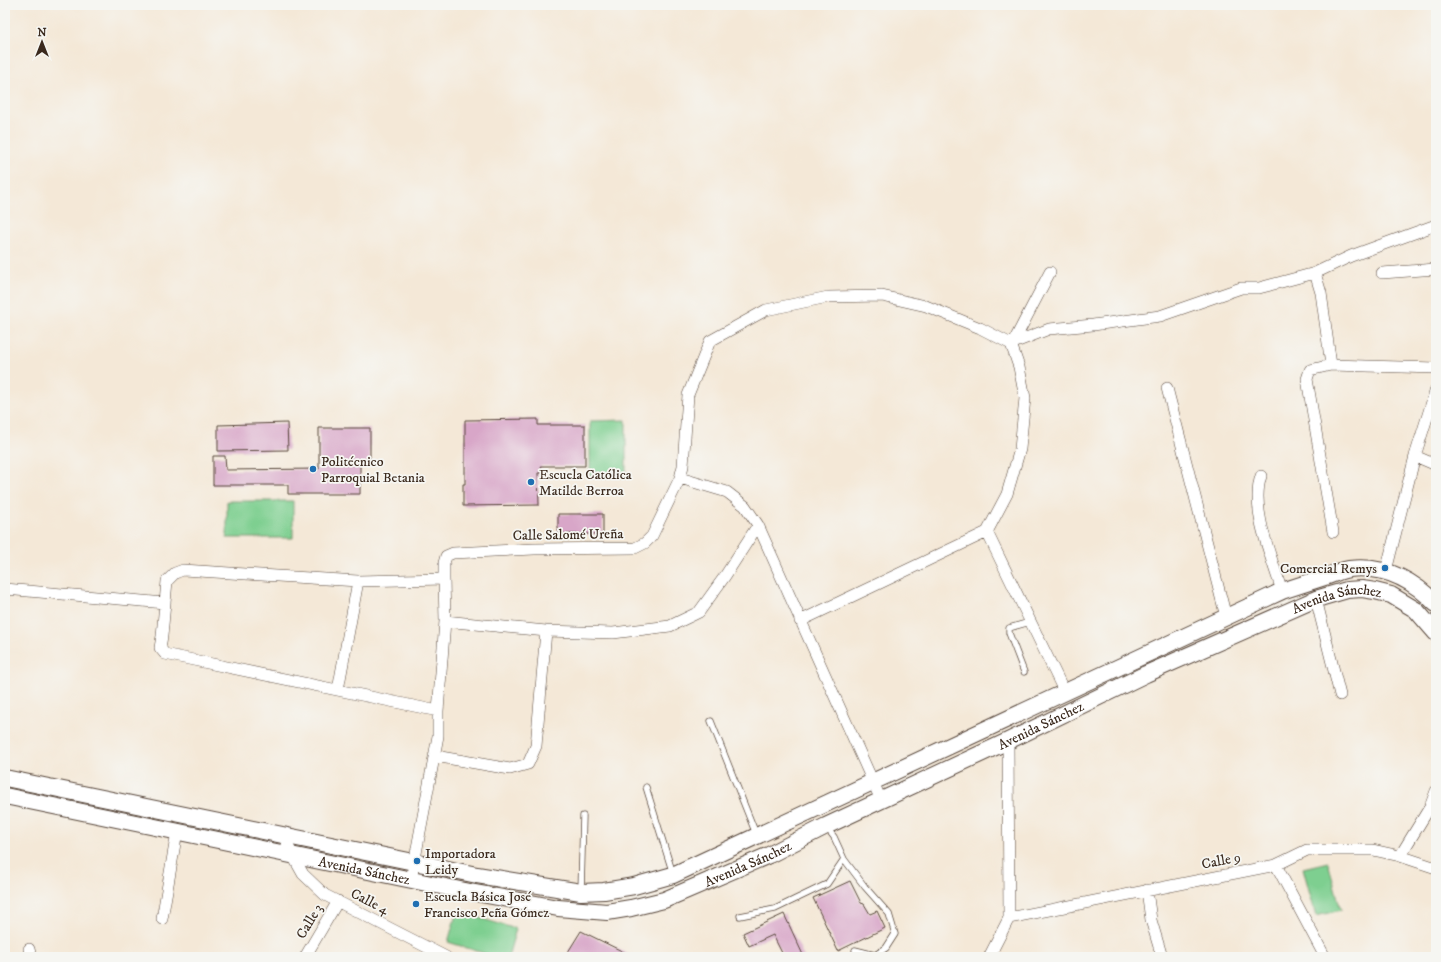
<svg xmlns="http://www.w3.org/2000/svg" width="1441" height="962" font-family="'IM FELL DW Pica',serif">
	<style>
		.green { fill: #7ecf90; stroke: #5c7c57 }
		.building { fill: #d8a6c8 }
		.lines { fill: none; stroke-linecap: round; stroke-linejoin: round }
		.lane-casing { stroke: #57463a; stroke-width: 7 }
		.street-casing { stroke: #57463a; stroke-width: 12 }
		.secondary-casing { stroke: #57463a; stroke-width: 18 }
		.lane { stroke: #fff; stroke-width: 5.5 }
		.street { stroke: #fff; stroke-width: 11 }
		.secondary { stroke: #fff; stroke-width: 16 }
		.poi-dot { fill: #1f6fb2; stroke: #f6f6f2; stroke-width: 1.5 }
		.labels { text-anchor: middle; stroke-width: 3.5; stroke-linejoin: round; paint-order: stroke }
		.poi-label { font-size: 14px; fill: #3b2a1e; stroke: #f6f6f2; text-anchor: start }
		.street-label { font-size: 14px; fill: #3b2a1e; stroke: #f6f6f2 }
	</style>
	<rect width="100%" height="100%" fill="#f6f6f2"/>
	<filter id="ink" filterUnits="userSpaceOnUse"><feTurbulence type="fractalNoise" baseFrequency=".025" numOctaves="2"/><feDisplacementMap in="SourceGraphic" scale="8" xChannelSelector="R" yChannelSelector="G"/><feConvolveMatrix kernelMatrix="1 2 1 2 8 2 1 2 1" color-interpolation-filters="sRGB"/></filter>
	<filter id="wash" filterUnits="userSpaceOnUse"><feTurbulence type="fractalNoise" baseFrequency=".012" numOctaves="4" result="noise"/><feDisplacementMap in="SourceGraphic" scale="16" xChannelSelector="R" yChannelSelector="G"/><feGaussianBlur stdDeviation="0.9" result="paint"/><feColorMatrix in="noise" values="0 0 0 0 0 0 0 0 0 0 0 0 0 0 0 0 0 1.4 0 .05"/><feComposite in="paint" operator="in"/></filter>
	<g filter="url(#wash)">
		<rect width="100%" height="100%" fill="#f4e8d7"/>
		<path class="green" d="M626 420V477H590V421Z
			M227 501H293V538H227Z
			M1328 862 1341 910 1316 916 1303 868Z
			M457 911 516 929 508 957H496L448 942Z"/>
		<g id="blocks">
			<path class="building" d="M538 419V425H585V466H541L542 473H538L539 505 463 506V484H465V420Z
				M287 423 288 450 218 451V425Z
				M319 428H370V464H360V494H288V485H213V456H225L226 470 319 469Z
				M558 514H603V534H558Z
				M850 881 861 903 864 904 870 914 877 911 885 928 838 951 813 898Z
				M784 914 804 957H784L773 935 749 946 743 933Z
				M581 931 634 957H577L568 952Z"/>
		</g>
	</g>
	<g filter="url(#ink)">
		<use href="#blocks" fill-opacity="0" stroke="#57463a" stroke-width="1"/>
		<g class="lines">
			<g class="lane-casing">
				<path id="lane" d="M1024 672 1009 633V628L1030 622
					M711 721 756 834
					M646 787 673 874
					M844 859 865 887 889 914 895 934 886 948 875 955 855 950
					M581 891 583 816
					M740 916 775 909 827 884 844 859 834 837 827 828"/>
			</g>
			<g class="street-casing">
				<path id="street" d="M1315 273 1321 293 1331 365
					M1382 273 1436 269
					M1013 343 1050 272
					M1011 344 1049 329 1093 325 1160 316 1241 288H1259L1304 276 1315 273 1351 256 1436 225
					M1167 388 1226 617
					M1415 456 1436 465
					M1261 476C1250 509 1272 558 1282 591
					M680 478 727 492 745 506 758 525 881 800
					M987 532 1064 691
					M1333 532 1307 379 1310 370 1331 365 1436 368
					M1386 571 1415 456 1436 389
					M358 581 183 570 175 573 167 581 162 636 160 648 165 654 179 657 438 711
					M5 589 165 603
					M1316 599 1340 695
					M445 621 546 631 613 633 670 626 699 612 725 576 758 525
					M800 621 987 532
					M338 690 358 581 444 579
					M435 756 510 769 528 764 536 746 546 631
					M283 835 293 856 303 874 325 895 446 957
					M1400 856 1430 807 1436 791
					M1276 865 1325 957
					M411 880 438 736V711L445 621 444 579V563L446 556 453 553 534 549 635 548 645 543 652 536 680 478 683 466 688 395 710 341 766 310 828 297 882 296 926 306 980 328 1011 344 1019 367 1025 398 1020 449 1007 494 987 532
					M1147 890 1151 920 1162 957
					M1009 918 1276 865 1307 850H1373L1400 856 1436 868
					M162 919 177 832
					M29 949 31 957
					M305 957 338 901
					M989 957 1009 918 1008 741"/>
			</g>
			<g class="secondary-casing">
				<g id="secondary">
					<path d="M5 778 477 875 581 892 604 891 634 886 673 875 1282 591C1297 586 1313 581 1328 576 1335 573 1342 570 1349 569 1384 565 1412 579 1436 604"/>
					<path id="s1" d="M5 796 470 892 558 908 607 912 631 908 664 900 769 855 826 826 1008 741 1146 674 1316 599 1347 590 1362 589 1375 591 1391 595 1416 610 1436 633"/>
				</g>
			</g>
			<use href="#lane" class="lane"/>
			<use href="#street" class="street"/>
			<use href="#secondary" class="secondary"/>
		</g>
	</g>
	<g class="poi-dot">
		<circle cx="313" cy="469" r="4"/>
		<circle cx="531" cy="482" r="4"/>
		<circle cx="1385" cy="568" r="4"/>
		<circle cx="417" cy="861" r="4"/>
		<circle cx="416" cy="904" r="4"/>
	</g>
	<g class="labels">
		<g class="poi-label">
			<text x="321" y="466">Politécnico<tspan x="321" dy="16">Parroquial Betania</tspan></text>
			<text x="539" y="479">Escuela Católica<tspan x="539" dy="16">Matilde Berroa</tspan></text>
			<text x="1377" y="573" text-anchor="end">Comercial Remys</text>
			<text x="425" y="858">Importadora<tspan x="425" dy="16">Leidy</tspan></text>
			<text x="424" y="901">Escuela Básica José<tspan x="424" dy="16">Francisco Peña Gómez</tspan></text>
		</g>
		<g class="street-label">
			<text transform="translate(568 534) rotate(-1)" y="5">Calle Salomé Ureña</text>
			<text dy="5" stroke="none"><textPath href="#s1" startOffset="1411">Avenida Sánchez</textPath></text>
			<text dy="5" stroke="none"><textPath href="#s1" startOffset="1087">Avenida Sánchez</textPath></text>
			<text transform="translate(1221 860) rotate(-11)" y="5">Calle 9</text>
			<text dy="5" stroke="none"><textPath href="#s1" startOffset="763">Avenida Sánchez</textPath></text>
			<text dy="5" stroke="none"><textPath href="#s1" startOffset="367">Avenida Sánchez</textPath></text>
			<text transform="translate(370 901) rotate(27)" y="5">Calle 4</text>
			<text transform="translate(309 921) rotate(-59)" y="5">Calle 3</text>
		</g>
	</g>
	<rect width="1441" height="962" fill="none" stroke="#f6f6f2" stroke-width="20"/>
	<g transform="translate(42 42)" stroke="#f6f6f2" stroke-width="3" paint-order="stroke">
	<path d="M0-3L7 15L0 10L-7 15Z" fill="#3b2a1e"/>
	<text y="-6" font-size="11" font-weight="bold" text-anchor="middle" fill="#3b2a1e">N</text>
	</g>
</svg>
